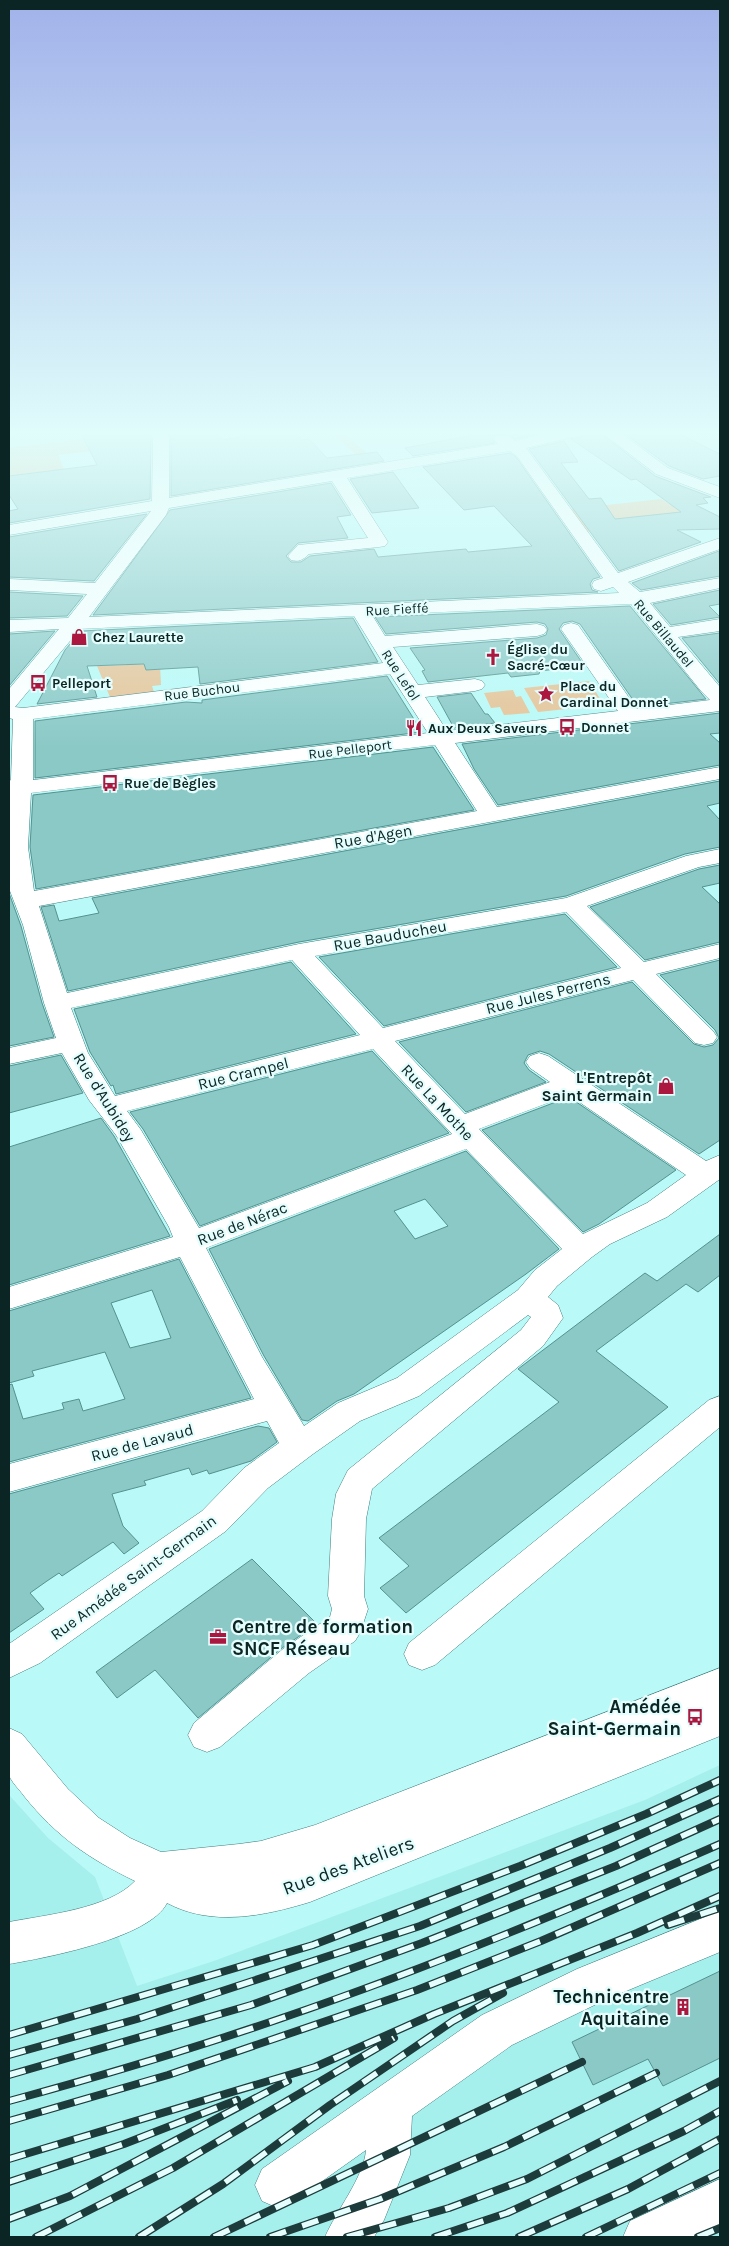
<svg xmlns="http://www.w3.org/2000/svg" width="729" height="2246" font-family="Karla,sans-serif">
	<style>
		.built { fill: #a5efec }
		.green { fill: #e6c498 }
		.building { fill: #8bc9c7; stroke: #54918f; fill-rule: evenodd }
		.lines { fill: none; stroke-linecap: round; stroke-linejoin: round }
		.minor-casing { stroke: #417e7d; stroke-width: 1 }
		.minor { fill: #fff; fill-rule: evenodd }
		.rail-casing { stroke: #1c3b3a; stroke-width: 8 }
		.rail { stroke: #e5fefd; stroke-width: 5.5; stroke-dasharray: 17; stroke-linecap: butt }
		.labels { text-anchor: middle; stroke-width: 4.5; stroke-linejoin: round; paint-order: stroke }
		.far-street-label { font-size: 14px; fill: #0a2524; stroke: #e5fefd }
		.far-poi-label { font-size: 14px; font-weight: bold; fill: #0a2524; stroke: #e5fefd; text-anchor: start }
		.street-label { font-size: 16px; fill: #0a2524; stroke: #e5fefd }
		.poi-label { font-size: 16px; font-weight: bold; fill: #0a2524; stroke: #e5fefd; text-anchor: end }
		.near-poi-label { font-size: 19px; font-weight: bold; fill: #0a2524; stroke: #e5fefd; text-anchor: end }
		.near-street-label { font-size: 19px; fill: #0a2524; stroke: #e5fefd }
	</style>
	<rect width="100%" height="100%" fill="#b9f9f7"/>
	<path class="built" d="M720 1765V2237H9V1795L48 1838 95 1877 137 1986 214 1961 645 1800Z"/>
	<path class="green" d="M147 431H151L153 444 58 455 64 469 9 476V448Z
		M329 431H341L379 463 368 465Z
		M661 499 706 525 587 532 571 509Z
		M160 664 161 685 152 686 154 692 110 697 97 666Z
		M589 681 604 705 538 712 524 688Z
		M513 690 516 697 521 696 530 713 504 715 500 707 491 708 484 693Z"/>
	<path class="building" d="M80 431H147L151 438 150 499 9 523V511L18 509 9 495V476L97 465Z
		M167 431H214L223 440 272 431H293L302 440 309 439 327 458 377 452 384 461 171 496V438Z
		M468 431H548L515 439 508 434H496L492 439 495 443 413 456 405 448 474 435Z
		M589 431H598L655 476 711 497 703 498 708 503 696 505 720 517V529L677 530 701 542 619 571 529 449 564 441 578 462 561 463 589 499 601 498 615 519 681 512 636 479 631 480 571 439 585 436Z
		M621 431H673L720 454V476L703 479 669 466Z
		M510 453 516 457 600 577 593 579 590 584 592 590 598 592 93 615 170 510 331 483 351 515 337 517 348 538 298 543 286 556 291 562H301L310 556 374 549 378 557 466 549 468 552 532 546 494 506 464 510 423 467Z
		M393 472 419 508 372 513 350 479Z
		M147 514 94 581 9 577V537Z
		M719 551 720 576 641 590 632 583Z
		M720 590V604L709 606 720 617 671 625 653 604Z
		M9 592 83 596 67 616 9 618Z
		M630 606 706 699 638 707 580 624 572 621 563 623 559 629 581 661 574 667 540 671 539 674 511 677 508 673 428 682 422 671 425 670 410 648 537 638 546 635 548 629 545 624 537 622 386 634 375 617Z
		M353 618 378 662 200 684 198 667 146 670 144 664 87 666 97 697 37 704 65 650 81 631Z
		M55 631 9 686V634Z
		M720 633V684L682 638Z
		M387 676 422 732 35 778V721L186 702 202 703V700Z
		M471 693 485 714H488L495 723 454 728 437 697Z
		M720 713V733L710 734 720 743V765L498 805 474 769 462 744Z
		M433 747 474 810 36 889 30 847 33 795Z
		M720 781V803L707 806 720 820V847L685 854 566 896 299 942 68 991 41 907 54 905 59 921 99 913 92 898Z
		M720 865V883L702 887 720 904V942L645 960 590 907 699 869Z
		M9 893 21 926 42 1003 54 1037 9 1046Z
		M565 914 617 967 384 1026 319 957Z
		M720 960V1140L699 1154 549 1054 540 1051 528 1055 524 1063 529 1070 546 1082 466 1112 399 1042 632 982 694 1044 704 1047 713 1045 719 1038 715 1030 660 975Z
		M291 962 356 1034 116 1094 113 1085 111 1086 90 1052 74 1009Z
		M372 1051 449 1133 200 1226 143 1129 130 1112Z
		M61 1055 83 1093 9 1113V1066Z
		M569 1097 676 1170 599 1224 583 1232 482 1130Z
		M101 1118 114 1136 170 1236 9 1285V1147Z
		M466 1151 559 1249 526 1274 354 1394 337 1401 308 1421 302 1420 264 1356 209 1249ZM425 1199 448 1226 415 1239 394 1211Z
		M720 1234V1275L698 1292 686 1284 596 1351 668 1407 406 1613 380 1588 409 1566 379 1538 559 1402 518 1369 645 1273 657 1281Z
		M179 1259 251 1398 9 1462V1385L12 1384 23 1419 64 1409 62 1403 79 1399 83 1411 125 1399 105 1352 32 1371 34 1376 9 1383V1311ZM152 1290 171 1338 130 1348 111 1303Z
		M258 1426 269 1428 277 1442 251 1461 209 1474 207 1470 192 1475 189 1468 144 1481 146 1485 112 1494 123 1526 139 1543 124 1554 113 1542 62 1576 59 1573 47 1581 30 1593 44 1609 9 1633V1494Z
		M252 1559 317 1624 282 1648 198 1718 155 1670 117 1698 96 1672Z
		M720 1971V2058L663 2086 648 2059 593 2085 572 2042Z"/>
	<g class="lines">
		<g class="minor-casing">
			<path id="minor" d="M149 431H165L169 438V498L498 444 494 439 496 436H508L515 441 557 431H587L585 434 526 448 618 573 720 538V549L628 582 640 592 720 578V588L650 603 670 627 720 619V631L678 637 720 687V711L455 743 497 807 720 767V779L39 906 67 993 299 944 566 898 686 856 720 849V863L699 867 587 906 644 962 720 944V958L656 974 713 1031 717 1037 713 1043 704 1045 695 1043 633 980 395 1041 465 1114 550 1082 530 1068 526 1062 530 1056 539 1053 548 1056 706 1161 720 1155V1179L667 1217 610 1244 592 1257 557 1286 548 1297 558 1305 563 1318 543 1346 372 1489 366 1519 364 1596 368 1609 360 1633 355 1641 309 1673 220 1747 207 1752 194 1747 188 1735 194 1723 283 1649 330 1617 332 1609 328 1596 332 1519 336 1494 348 1470 521 1330 531 1317 528 1315 419 1396 360 1421 313 1454 268 1488 226 1531 40 1663 9 1678V1644L202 1511 244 1468 279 1443 267 1421 9 1492V1464L254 1399 180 1257 9 1309V1287L173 1237 169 1227 116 1135 89 1100 62 1053 9 1064V1048L56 1038 44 1003 23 925 10 891 9 783 11 779 13 719 9 718V689L59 629 9 632V620L68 618 87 594 9 590V579L95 583 151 511 9 535V525L152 501 153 438ZM510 451 517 456 603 578 594 581 592 585 594 589 601 591 613 587 619 593 89 617 166 515 169 508 332 481 368 538 298 545 288 556 291 560C299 562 303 560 309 554L379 547 385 546 388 542 347 478ZM631 604 701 691 710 700 637 709 578 625 571 623 564 625 561 629 618 711 447 731 425 697 475 691 482 689 485 685 482 681 475 679 418 685 393 647 537 636 544 634 547 630 544 626 537 624 385 636 372 615ZM354 616 383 663 23 708 15 707 80 629ZM390 674 428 733 33 780V719ZM435 745 477 811 34 891 28 847 31 793ZM566 912 621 968 383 1028 315 956ZM292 960 360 1035 115 1096 88 1053 71 1008ZM373 1049 452 1134 199 1228 141 1130 127 1111ZM569 1095 686 1175 647 1203 583 1234 479 1129ZM466 1149 562 1249 535 1270 518 1290 397 1378 338 1403 304 1426 262 1357 206 1248Z
				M600 431H618L668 468 720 487V498L656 474Z
				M720 1396V1427L435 1665 422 1670 409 1665 404 1654 409 1643 709 1400Z
				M720 1668V1736L310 1902C264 1916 212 1927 167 1903 150 1938 45 1958 9 1964V1922C45 1915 109 1909 135 1881 88 1858 57 1837 24 1796 20 1790 10 1781 9 1774 6 1760 9 1743 9 1728L22 1734 68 1789 99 1818 130 1838 161 1852 239 1844 261 1841 315 1825Z
				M720 1911V1952L607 1999 512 2045 412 2116 410 2155 384 2220 374 2237H325C336 2211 364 2177 366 2150L294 2201 278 2208 262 2201 255 2185 262 2169 482 2015 577 1969Z
				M720 2179V2226L696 2237H623L630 2221Z"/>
		</g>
		<use href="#minor" class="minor"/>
		<g class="rail-casing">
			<path id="rail" d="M668 1925 720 1908
				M9 2035 313 1945 520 1866 646 1814 720 1780
				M9 2055 137 2019 420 1926 610 1848 720 1799
				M9 2075 251 2005 422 1943 616 1866 720 1819
				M9 2101C101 2076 192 2049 282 2018 431 1967 576 1907 720 1844
				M9 2121 168 2075 417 1990 541 1941 720 1863
				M9 2159 315 2067 434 2014 637 1933 720 1896
				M9 2182 124 2144 237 2100
				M9 2219 70 2196 288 2081
				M36 2237 173 2168 394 2038
				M139 2237 223 2184 330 2105 453 2021 503 1993
				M214 2237 582 2062
				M270 2237 380 2199 504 2147 656 2073
				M347 2237 449 2208 527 2179 720 2081
				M435 2237 507 2213 684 2131 720 2111
				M519 2237 628 2189 720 2139
				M586 2237 720 2173
				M698 2237 720 2228"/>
		</g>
		<use href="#rail" class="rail"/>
	</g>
	<linearGradient id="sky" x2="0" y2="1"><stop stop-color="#a1b2ea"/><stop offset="0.58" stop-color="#e0fcfb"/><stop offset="1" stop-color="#e0fcfb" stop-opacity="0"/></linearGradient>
	<rect width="729" height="746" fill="url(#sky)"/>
	<defs>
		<g id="shop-bare" transform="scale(1.35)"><path d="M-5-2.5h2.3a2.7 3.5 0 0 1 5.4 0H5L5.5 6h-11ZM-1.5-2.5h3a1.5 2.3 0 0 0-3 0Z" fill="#ac1740" stroke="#e5fefd" stroke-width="2.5" paint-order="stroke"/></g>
		<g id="church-bare" transform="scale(1.35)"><path d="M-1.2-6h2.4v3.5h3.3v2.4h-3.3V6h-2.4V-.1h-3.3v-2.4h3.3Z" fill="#ac1740" stroke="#e5fefd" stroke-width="2.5" paint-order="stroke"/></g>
		<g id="bus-bare" transform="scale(1.35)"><path d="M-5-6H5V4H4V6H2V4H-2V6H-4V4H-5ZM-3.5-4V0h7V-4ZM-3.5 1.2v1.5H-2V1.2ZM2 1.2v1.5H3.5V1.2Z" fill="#ac1740" stroke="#e5fefd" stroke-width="2.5" paint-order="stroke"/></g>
		<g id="sight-bare" transform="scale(1.35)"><path d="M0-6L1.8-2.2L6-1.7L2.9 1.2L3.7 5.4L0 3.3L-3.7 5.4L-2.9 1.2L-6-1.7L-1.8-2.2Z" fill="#ac1740" stroke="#e5fefd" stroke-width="2.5" paint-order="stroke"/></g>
		<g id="restaurant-bare" transform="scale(1.35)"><path d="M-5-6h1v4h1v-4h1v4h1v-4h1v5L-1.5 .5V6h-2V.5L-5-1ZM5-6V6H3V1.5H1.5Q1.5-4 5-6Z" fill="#ac1740" stroke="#e5fefd" stroke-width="2.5" paint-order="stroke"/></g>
		<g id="office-bare" transform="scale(1.35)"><path d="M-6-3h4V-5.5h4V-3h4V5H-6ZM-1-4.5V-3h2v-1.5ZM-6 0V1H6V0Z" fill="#ac1740" stroke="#e5fefd" stroke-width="2.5" paint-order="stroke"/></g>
		<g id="building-bare" transform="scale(1.35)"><path d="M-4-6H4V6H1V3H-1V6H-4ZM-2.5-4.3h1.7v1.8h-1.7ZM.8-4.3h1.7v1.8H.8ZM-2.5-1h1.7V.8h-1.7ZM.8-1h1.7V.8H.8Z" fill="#ac1740" stroke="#e5fefd" stroke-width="2.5" paint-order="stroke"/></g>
	</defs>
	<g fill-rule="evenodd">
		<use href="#shop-bare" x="79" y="637"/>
		<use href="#church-bare" x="493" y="657"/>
		<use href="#bus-bare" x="38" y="683"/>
		<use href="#sight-bare" x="546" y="694"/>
		<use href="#bus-bare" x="567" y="727"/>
		<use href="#restaurant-bare" x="414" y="728"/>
		<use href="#bus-bare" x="110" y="783"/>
		<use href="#shop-bare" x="666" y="1086"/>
		<use href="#office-bare" x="218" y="1637"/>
		<use href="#bus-bare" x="695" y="1717"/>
		<use href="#building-bare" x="683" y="2007"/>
	</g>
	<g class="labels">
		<g class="far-street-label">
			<text transform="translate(397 609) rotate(-3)" y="5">Rue Fieffé</text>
			<text transform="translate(664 633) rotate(50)" y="5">Rue Billaudel</text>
			<text transform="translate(401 675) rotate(57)" y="5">Rue Lefol</text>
			<text transform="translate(202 691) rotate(-7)" y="5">Rue Buchou</text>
			<text transform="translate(350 749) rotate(-7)" y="5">Rue Pelleport</text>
		</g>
		<g class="far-poi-label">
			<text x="93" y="642">Chez Laurette</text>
			<text x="507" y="654">Église du<tspan x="507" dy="16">Sacré-Cœur</tspan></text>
			<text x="52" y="688">Pelleport</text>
			<text x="560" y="691">Place du<tspan x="560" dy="16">Cardinal Donnet</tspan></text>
			<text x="581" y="732">Donnet</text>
			<text x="428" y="733">Aux Deux Saveurs</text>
			<text x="124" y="788">Rue de Bègles</text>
		</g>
		<g class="street-label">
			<text transform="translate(373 836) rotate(-10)" y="6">Rue d'Agen</text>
			<text transform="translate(390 935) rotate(-10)" y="6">Rue Bauducheu</text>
			<text transform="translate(548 993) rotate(-14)" y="6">Rue Jules Perrens</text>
			<text transform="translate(243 1073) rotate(-14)" y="6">Rue Crampel</text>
			<text transform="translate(105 1097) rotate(58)" y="6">Rue d'Aubidey</text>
			<text transform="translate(438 1102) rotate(47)" y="6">Rue La Mothe</text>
			<text transform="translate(242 1223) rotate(-21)" y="6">Rue de Nérac</text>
			<text transform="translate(142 1442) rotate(-15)" y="6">Rue de Lavaud</text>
			<text transform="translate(133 1577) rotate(-36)" y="6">Rue Amédée Saint-Germain</text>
		</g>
		<g class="poi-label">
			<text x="652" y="1083">L'Entrepôt<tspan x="652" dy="18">Saint Germain</tspan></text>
		</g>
		<g class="near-poi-label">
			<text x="232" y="1633" text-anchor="start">Centre de formation<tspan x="232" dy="22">SNCF Réseau</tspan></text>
			<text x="681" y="1713">Amédée<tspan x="681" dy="22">Saint-Germain</tspan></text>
			<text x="669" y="2003">Technicentre<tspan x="669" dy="22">Aquitaine</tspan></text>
		</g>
		<g class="near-street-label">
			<text transform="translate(348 1865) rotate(-20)" y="7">Rue des Ateliers</text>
		</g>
	</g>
	<rect width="729" height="2246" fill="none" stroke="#0a2524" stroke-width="20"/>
</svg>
